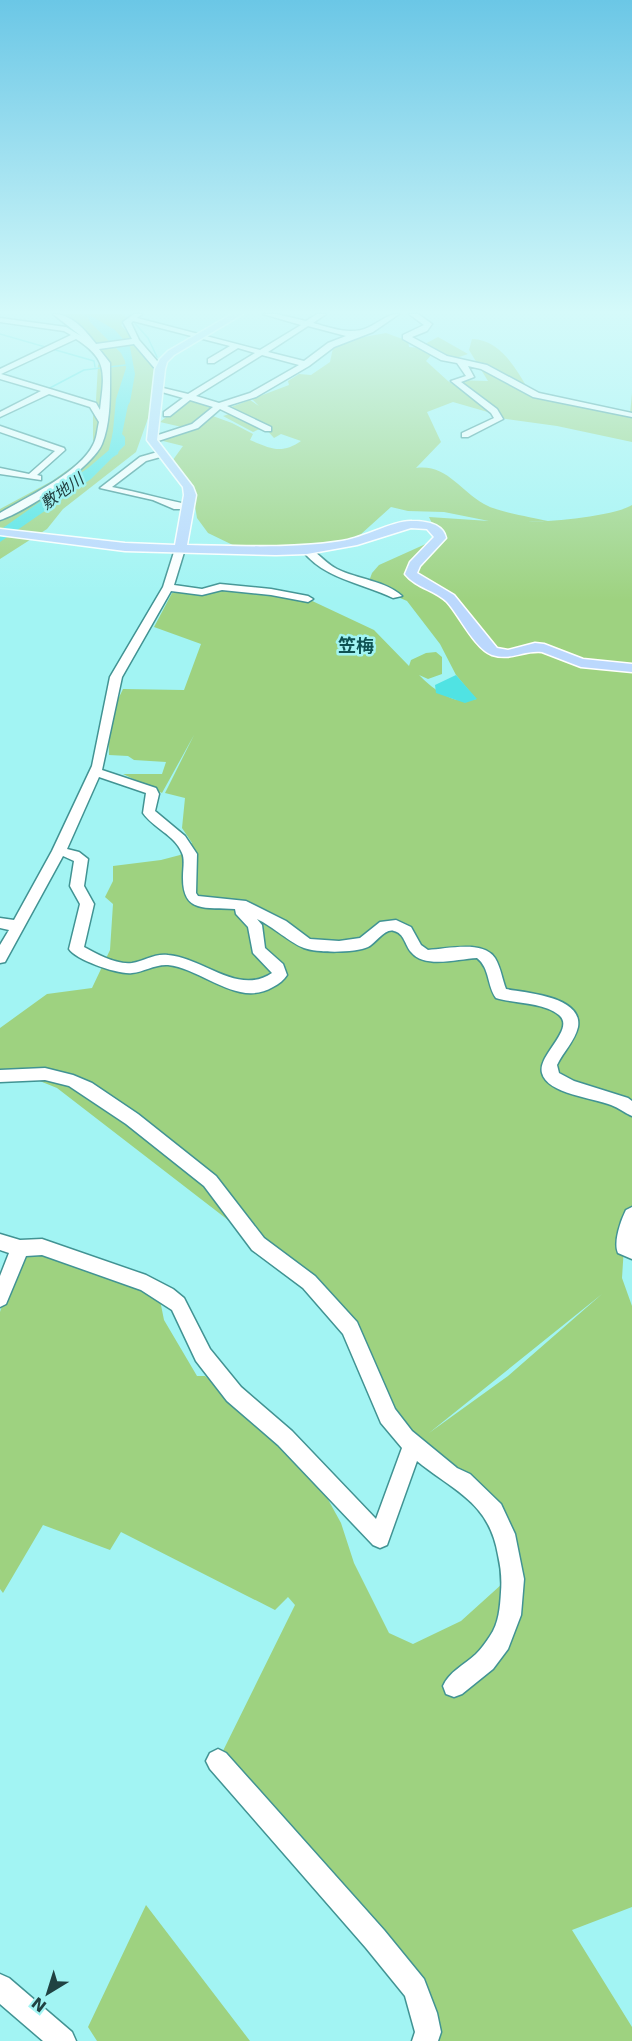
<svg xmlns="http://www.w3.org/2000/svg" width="632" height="2041" font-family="'DejaVu Sans','Noto Sans JP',sans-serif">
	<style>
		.green { fill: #9ed280; fill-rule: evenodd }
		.water { fill: #50e3e3 }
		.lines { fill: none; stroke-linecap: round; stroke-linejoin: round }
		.stream { stroke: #50e3e3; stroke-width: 1.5 }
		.river { fill: #50e3e3; fill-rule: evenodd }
		.minor-casing { stroke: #419393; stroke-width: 3 }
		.major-casing { stroke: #fff; stroke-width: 3 }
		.minor { fill: #fff; fill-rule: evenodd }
		.major { fill: #bbd8fd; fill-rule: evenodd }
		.labels { text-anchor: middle; stroke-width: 5; stroke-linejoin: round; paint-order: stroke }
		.far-water-label { font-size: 16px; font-style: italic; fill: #224040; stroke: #a2f4f3 }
		.far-quarter-label { font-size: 18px; font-weight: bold; fill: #0f5353; stroke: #a2f4f3 }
	</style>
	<rect width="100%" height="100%" fill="#a2f4f3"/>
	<path class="green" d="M60 314H121L132 319 121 325 158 367 157 393 136 452 63 509 47 529 0 559V509L52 481 100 447 99 422 98 438 93 443V411L98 414 96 400 98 365 102 361 74 324Z
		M386 333 408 341 409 347 422 348 432 354 426 361 448 381 479 402 454 380 488 381 469 350 472 339C501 340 516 369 529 391L630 414 632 393V442L557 426 499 418 498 415 453 402 427 412 441 442 416 468C447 464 460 491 484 504 497 512 531 517 548 521L528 522C549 522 615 516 632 505V1216L624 1247 622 1278 632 1306V1907L572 1930 632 2027V2041H425L424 2012 218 1761 295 1605 288 1597 275 1610 121 1532 110 1550 43 1525 3 1593 0 1589V1312L20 1248 158 1290 164 1320 197 1376H205L268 1430 319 1483 341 1523 354 1563 389 1633 413 1644 461 1621 512 1575 501 1528 413 1445 350 1328 241 1230 57 1088 20 1073 0 1076V1028L47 994 92 988 110 950 113 904 105 897 113 881V866L161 860 180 855 192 843 182 828 185 798 165 793 194 735 162 793 123 774H162L166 762 134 760 128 756 109 755 108 720 123 689 184 690 201 644 154 627 172 593 220 587 308 599 374 630 409 666 411 660 426 653 436 652 442 657V674L428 679 419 675C434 690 454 706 476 699L456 675 440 644 407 601 368 584 372 573 379 565 439 538 429 517 489 521 444 512 408 511 391 507 350 544 239 548 208 533 197 518 191 482 170 464 183 446 159 440 186 428 160 422 190 398 218 406 210 415 232 423 253 434 250 440C270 448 281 455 301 441L281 434 274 438 264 427 253 432 223 416 232 413 254 419 231 407 250 400 259 406 252 399 289 385 288 381 299 374 311 375 330 362 333 348 347 340ZM602 1294 508 1376 429 1433Z
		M438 337 468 354 453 359 423 345Z
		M146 1905 250 2041H97L88 2027Z"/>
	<path class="water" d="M81 314 93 317 115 330 130 347 135 374 130 402 123 413 119 431 125 437V445L91 479 0 542V530L88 468 115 445 112 441 116 399 126 368 125 361 121 353 90 322 88 317Z
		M456 675 477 699 465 703 436 693 435 685Z"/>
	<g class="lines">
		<path class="stream" d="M134 319 133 321 148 338 157 357
			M0 334 94 361 95 367
			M46 390 84 370 126 365"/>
		<path class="river" d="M123 388 131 390 118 454 113 457 108 454Z"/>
		<g class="minor-casing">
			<path id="minor" d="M53 314C72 314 85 330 96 344L132 339 123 322 134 314H142L137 318 260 350 301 325 263 314H276L306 321 317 314H326L313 323C332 328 351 336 369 327 380 322 387 314 399 314L373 332 334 347 309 366 256 397 227 406 271 427V431H265L220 409 198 428 152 443 148 440 149 438 192 424 213 407 190 400 170 416H164V412L183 398 155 390V386L188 394 255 353 238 348 214 363H208V359L230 346 133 321 131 323 139 340 164 369 157 371 134 344 99 349 110 363V370C110 393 111 422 102 444 92 468 25 512 0 520V513C27 497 79 473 93 445 97 438 97 430 99 422L90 407 49 394 0 417V412L41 391 0 379V369L71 335 64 331 0 322V318L66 327 81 336ZM308 326 346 336 328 343 304 361 268 352ZM76 339C109 360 104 374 100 410L96 403 1 374ZM262 355 299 365 250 393 219 403 196 396Z
				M409 314H418L432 324 427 331 412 337 447 356 487 365 539 393 632 413V417L533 397 481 369 468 366 474 377 461 382 497 409 503 419 468 437H462V433L494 418 491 413 451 381 466 376 457 363 441 360 403 339V335L424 325Z
				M0 426 64 448 65 450 37 475 41 476V480L0 474V468L29 474 55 451 0 432Z
				M161 451 164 452V456L146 461 112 487C139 492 165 500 191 505V509H174L153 500 100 488 140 457Z
				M180 546 185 549 174 585 202 589 220 584 271 589 308 596 313 599 308 602 271 595 222 590 202 595 171 591 122 677 102 770 156 788 159 794 155 811 185 836 197 854 196 893 198 896 246 901 286 921 310 939 339 941 360 938 380 922 396 920 411 927 421 945 428 950C447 949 483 940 495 958 501 968 502 979 506 989 526 993 583 996 578 1027 575 1041 563 1052 557 1065L559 1073 574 1081 628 1098 632 1101V1116C625 1113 619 1108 611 1105 594 1098 547 1094 542 1073 537 1055 576 1029 559 1015 543 1002 515 1004 496 998 487 986 490 968 477 958 458 959 424 969 411 952 405 945 404 933 394 931 385 928 376 943 368 947 356 953 317 953 304 948 292 944 272 926 257 919L262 925 265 948 283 964 287 975C284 980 279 984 273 987 238 1008 203 969 168 965 155 964 144 972 132 973 119 975 76 960 69 949L80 904 70 886 74 861 63 856 5 962 0 963V945L9 930 0 928V918L14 920 52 851 92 766 110 677 163 587 175 549ZM99 777 146 793 143 813C153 828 175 835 182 853 185 859 183 869 183 876 182 914 205 907 235 909L236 914 248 927 253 953 272 973C238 996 204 958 168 955 155 953 144 961 132 963 116 965 97 954 84 947L94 904 84 886 88 859 79 852 67 849Z
				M307 547C317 551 326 564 337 569 357 579 386 581 402 596L393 598C362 583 324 579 302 550Z
				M45 1068 73 1075 92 1083 138 1114 216 1176 264 1238 315 1276 357 1322 395 1409 412 1431 457 1468 470 1474 501 1504 515 1534 524 1579 521 1615 508 1649 493 1669 462 1694 454 1697 446 1694 443 1686C449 1672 464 1665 476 1654 481 1649 486 1642 490 1636 499 1623 500 1607 501 1592 502 1579 501 1568 498 1555 489 1502 455 1492 417 1461L387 1545 380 1548 373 1545 278 1445 227 1401 196 1361 172 1310 141 1290 42 1255 26 1256 6 1304 0 1307V1276L9 1253 0 1250V1234L20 1240 42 1239 146 1275 173 1289 184 1298 210 1349 241 1387 292 1431 376 1519 402 1448 381 1423 343 1334 303 1288 252 1250 204 1186 126 1124 69 1086 45 1080 0 1082V1070Z
				M632 1207V1259L618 1253C613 1242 621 1220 626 1210Z
				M218 1749 226 1753 384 1930 424 1979 437 2013 441 2032 438 2041H412L415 2032 405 1996 366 1948 210 1769 206 1761 210 1753Z
				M0 1974 9 1978 72 2032 76 2041H43L0 2004Z"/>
		</g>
		<g class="major-casing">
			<path id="major" d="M232 314H243L174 355 167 362 165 369 157 440 193 487 196 495 187 545C239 546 290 549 342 541 363 538 394 520 412 521 425 521 443 523 446 538L420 566 417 573 454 595 497 648 508 650 535 643 544 644 583 659 632 664V672L581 667 542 652C523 650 512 661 492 655 475 649 459 615 447 602 435 590 416 588 405 574L410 562 434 537 427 529 411 528 357 545 307 554 276 555 125 551 0 535V529L125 543 175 545 184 495 183 487 147 440 155 369 160 359 168 351Z"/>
		</g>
		<use href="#minor" class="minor"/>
		<use href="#major" class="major"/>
	</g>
	<linearGradient id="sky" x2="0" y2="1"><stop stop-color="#6bc7e6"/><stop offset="0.52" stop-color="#d5fafa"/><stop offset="1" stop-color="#d5fafa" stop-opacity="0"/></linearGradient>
	<rect width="632" height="600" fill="url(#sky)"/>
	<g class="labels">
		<g class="far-water-label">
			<text transform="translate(62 491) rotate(-36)" y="6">敷地川</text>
		</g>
		<g class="far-quarter-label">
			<text x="356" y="652">笠梅</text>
		</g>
	</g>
	<g transform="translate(48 1993) rotate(218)" stroke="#a2f4f3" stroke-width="4.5" paint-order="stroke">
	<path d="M0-4.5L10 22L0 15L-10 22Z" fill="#204242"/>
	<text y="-9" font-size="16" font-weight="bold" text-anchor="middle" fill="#204242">N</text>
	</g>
</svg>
